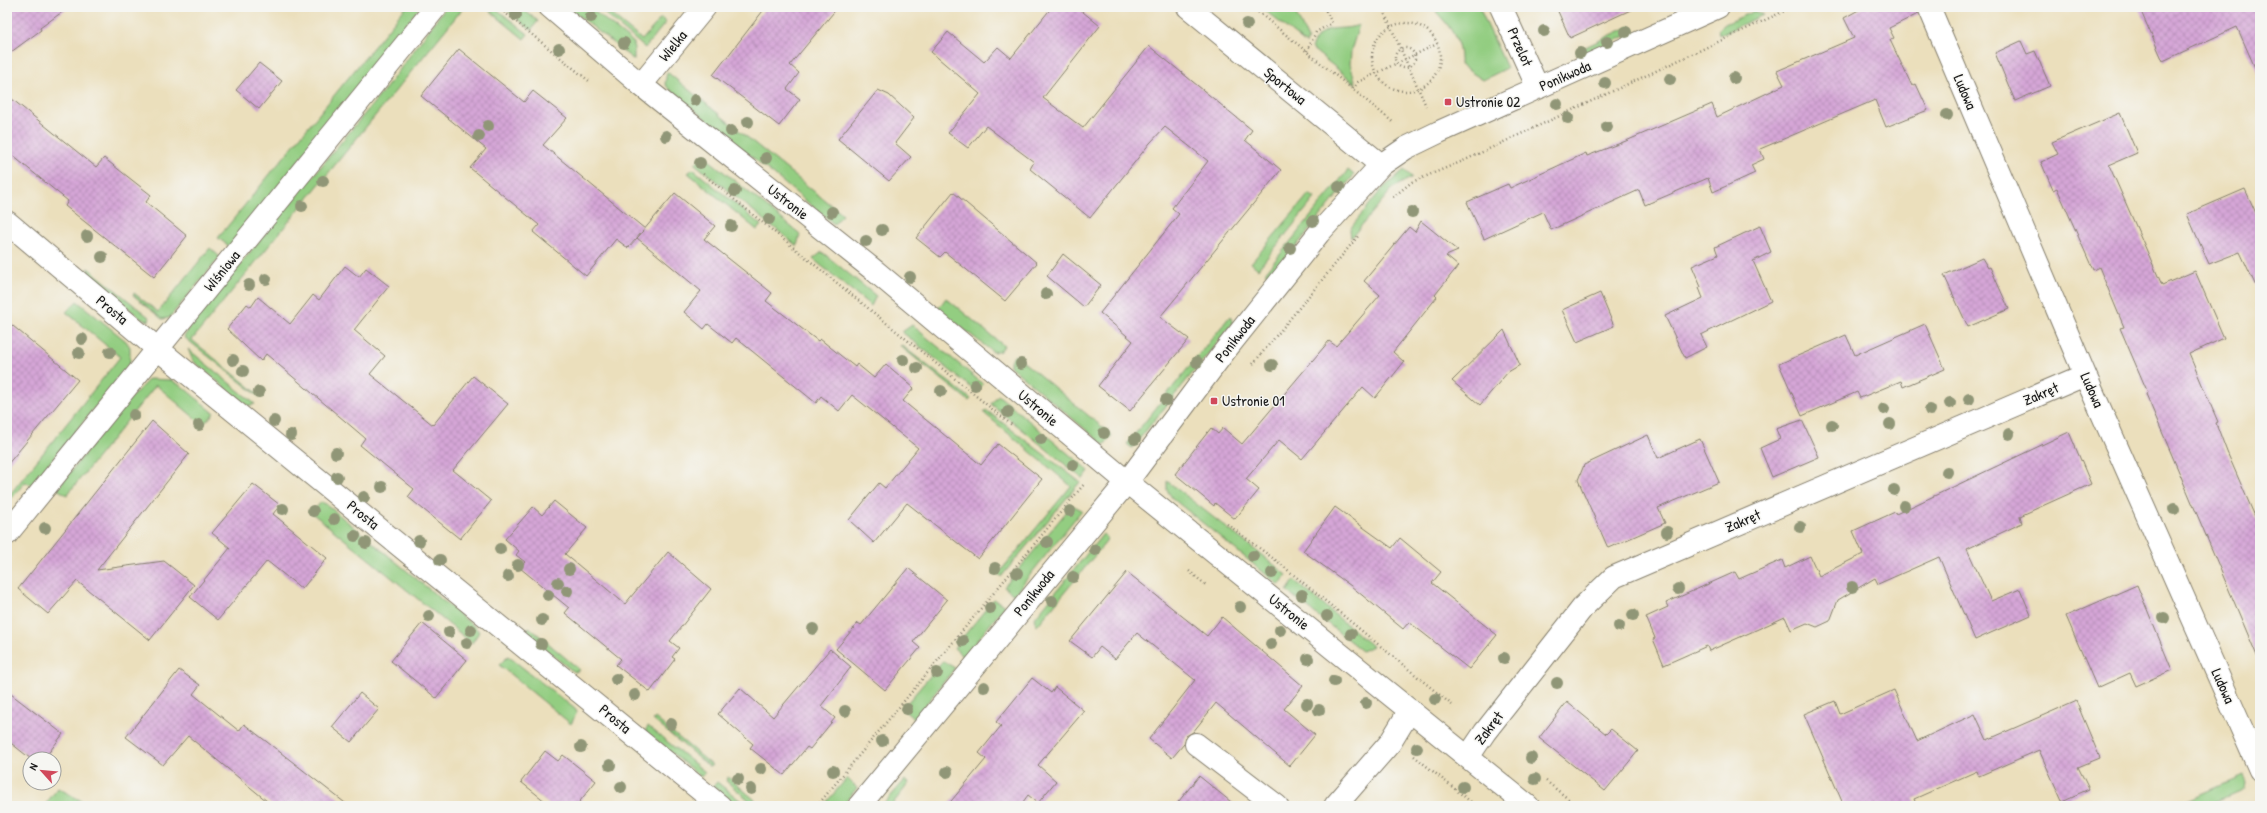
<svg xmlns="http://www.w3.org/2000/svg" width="2267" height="813" font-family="'Patrick Hand',sans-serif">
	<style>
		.grass { fill: #93cd81; stroke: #58744e }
		.building { fill: url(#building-cross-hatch) }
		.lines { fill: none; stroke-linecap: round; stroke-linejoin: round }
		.minor-casing { stroke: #847e6c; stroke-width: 24 }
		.path { stroke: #847e6c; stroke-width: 2.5; stroke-dasharray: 1 3; stroke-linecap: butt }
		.minor { stroke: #fff; stroke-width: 22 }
		.tree { fill: #909677 }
		.poi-dot { fill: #d1495b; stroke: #f6f6f2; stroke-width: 1.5 }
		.labels { text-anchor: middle; stroke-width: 3; stroke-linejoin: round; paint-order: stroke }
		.street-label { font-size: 15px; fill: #1c1c1c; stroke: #f6f6f2 }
		.poi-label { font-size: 15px; fill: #1c1c1c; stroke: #f6f6f2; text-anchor: start }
	</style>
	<defs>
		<pattern id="building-cross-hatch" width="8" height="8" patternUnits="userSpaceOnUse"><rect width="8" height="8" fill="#d5a6d7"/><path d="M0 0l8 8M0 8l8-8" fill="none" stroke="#b68eb8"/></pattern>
	</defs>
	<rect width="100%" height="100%" fill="#f6f6f2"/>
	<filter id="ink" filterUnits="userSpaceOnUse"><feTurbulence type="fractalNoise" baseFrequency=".025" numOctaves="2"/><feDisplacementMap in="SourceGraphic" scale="8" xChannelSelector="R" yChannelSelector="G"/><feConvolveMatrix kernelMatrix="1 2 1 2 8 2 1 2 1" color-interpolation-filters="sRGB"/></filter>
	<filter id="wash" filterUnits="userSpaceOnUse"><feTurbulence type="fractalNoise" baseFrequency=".012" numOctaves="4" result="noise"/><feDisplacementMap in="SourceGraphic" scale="16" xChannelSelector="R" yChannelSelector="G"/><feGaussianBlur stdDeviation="0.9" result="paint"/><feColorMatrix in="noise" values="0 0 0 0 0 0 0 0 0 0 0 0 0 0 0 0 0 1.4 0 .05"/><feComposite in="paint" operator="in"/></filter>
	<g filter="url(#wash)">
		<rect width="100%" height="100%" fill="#ebdfbc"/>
		<path class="grass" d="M406 7H420L230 247 218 238Z
			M446 7H464L192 340 262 397 261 398 184 337 193 321 386 88Z
			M485 7H494L528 34 524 39Z
			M503 7H520L538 21 531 30Z
			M568 7H589L634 43V60Z
			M597 7H602L642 40 661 18 666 22 645 48Z
			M1439 7H1479L1507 68 1483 80 1460 65C1461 42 1452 28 1436 12Z
			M1262 8H1293L1308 39 1306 44Z
			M1754 11 1763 15 1719 35 1718 30 1725 24Z
			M1359 25 1351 51 1350 64 1356 84 1311 48C1324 20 1336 33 1359 25Z
			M1630 26 1633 33 1579 56 1577 51Z
			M667 72 843 215 834 224 669 89 665 84Z
			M703 155 800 234 797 246 695 164Z
			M693 169 761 225 757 230 688 173Z
			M1348 170 1354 175 1272 276 1265 273Z
			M1404 170 1412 177 1393 188 1351 238 1350 229 1381 190Z
			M1309 194 1315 198 1258 269 1251 263Z
			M210 248 220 257 169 318 162 319 133 295 134 293 158 312Z
			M822 252 876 296 871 306 813 259Z
			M88 268 150 318 149 321 141 319 88 274Z
			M946 298 1004 346 1000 351 993 352 938 309Z
			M77 301 126 341 130 347V365L31 485 25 482 7 504V498L120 357 66 312Z
			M1230 316 1233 323 1132 448 1127 444Z
			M912 325 983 384 977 392 902 332Z
			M901 345 971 399 969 401 900 346Z
			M188 349 255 404 248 406 244 403 193 361Z
			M1015 355 1112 435 1104 445 1010 366V361Z
			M149 379 171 380 183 387 214 413 203 425 156 385 67 495 57 489 123 406Z
			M998 395 1089 471 1083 479 991 404Z
			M986 410 1080 482 1001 577 998 574 1071 486 984 413Z
			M1167 481 1287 575 1279 585 1172 498 1167 490Z
			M321 502 326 504 476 628 479 632 472 643 312 513Z
			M1072 505 1082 510 1014 595 1004 587Z
			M1103 534 1107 537 1106 542 1037 626 1034 619Z
			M1294 581H1295L1372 646 1362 651 1287 591Z
			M994 599 1005 606 964 657 954 648Z
			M529 627 580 670 575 672 570 669 525 633Z
			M508 656 575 709 577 712 571 724 499 665Z
			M943 661 955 668 914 719 902 709Z
			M655 718 712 765 710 767 653 720Z
			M648 726 705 772 701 777 645 731Z
			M2243 776 2246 784 2245 789 2206 806H2174Z
			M728 777 762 806H756L726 781Z
			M847 778 857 788 842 806H823Z
			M905 780 909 783 891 806H882Z
			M717 782 747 806H737L713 786Z
			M58 788 91 806H44Z"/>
		<g id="blocks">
			<path class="building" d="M7 7H69L40 28 41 30 7 55Z
				M766 7H838L790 65 799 73 787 89 800 99 779 126 713 75Z
				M1052 7H1077L1100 26 1043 98 1083 128 1149 46 1252 130 1245 140 1281 170 1160 317 1189 339 1130 411 1098 386 1133 341 1100 313 1179 214 1172 208 1208 161 1165 127 1150 143 1090 218 1030 169 1034 162 986 126 968 148 948 133 980 94 931 52 948 32 984 62 998 47 1011 58Z
				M1556 7H1637L1570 38Z
				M1864 7H1917L1918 14 1889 28 1894 38 1890 40 1912 86 1916 84 1928 110 1886 127 1875 100 1760 149 1764 159 1751 165 1755 173 1713 192 1708 178 1645 205 1639 190 1551 230 1543 212 1484 239 1467 202 1508 184 1510 188 1586 153 1587 156 1626 141 1712 104 1717 117 1784 85 1777 71 1854 38 1844 18Z
				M2139 7H2260V79L2237 27 2163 61Z
				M2021 41 2027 54 2035 51 2050 86 2015 101 1995 53Z
				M459 49 524 102 533 91 567 118 543 145 645 229 628 248 616 239 586 276 533 232 539 225 470 168 486 149 421 96Z
				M259 63 282 81 259 109 236 90Z
				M878 90 889 95 914 118 895 143 911 157 889 181 838 139Z
				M7 95 96 167 104 158 151 195 146 202 187 236 154 277 65 206 68 201 7 151Z
				M2120 113 2137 153 2109 165 2162 285 2195 271 2224 338 2189 354 2218 422 2216 423 2227 452 2260 528V663L2146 394 2148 393 2120 328 2124 327 2099 267 2093 270 2057 188 2053 190 2041 162 2058 154 2052 142Z
				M2245 189 2260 222V295L2240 252 2209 264 2187 214Z
				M953 192 1037 263 1005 301 945 252 940 257 916 238Z
				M675 193 715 226 704 239 772 293 766 301 818 341 820 339 855 367 857 364 874 378 886 364 914 388 903 401 981 465 998 444 1042 479 978 559 907 503 874 543 849 520 879 483 885 488 918 448 852 395 839 411 821 396 816 403 736 338 732 343 708 324 704 329 684 312 701 291 637 238Z
				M1421 221 1458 251 1446 256 1458 266 1435 295 1437 297 1393 352 1404 362 1375 398 1363 387 1302 459 1279 440 1246 479 1259 490 1235 519 1215 503 1214 506 1175 474 1211 428 1218 434 1223 428 1242 444 1329 341 1336 346 1380 295 1364 281 1409 227 1415 232Z
				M1760 226 1771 252 1753 261 1771 301 1701 335 1707 347 1685 358 1665 316 1703 298 1699 288 1701 287 1692 266 1718 255 1715 247Z
				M1063 254 1101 285 1084 307 1047 276Z
				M1982 258 1988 268 1990 267 2009 309 1968 327 1944 275Z
				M345 266 359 277 366 268 389 286 354 330 385 356 370 374 433 425 473 376 508 404 453 470 491 501 460 539 408 497 414 489 360 445 365 438 266 354 261 361 227 329 247 304 251 307 258 297 290 324 313 295 319 300Z
				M1600 293 1614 326 1577 342 1562 310Z
				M7 321 78 380 7 465Z
				M1925 324 1945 369 1903 387 1901 381 1860 398 1857 392 1802 416 1779 364 1846 335 1855 355Z
				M1504 330 1520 365 1508 372 1480 405 1452 381Z
				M1802 420 1819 457 1772 477 1760 448 1780 439 1776 429Z
				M152 421 189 454 97 570 164 561 194 585 150 640 77 581 48 614 18 589Z
				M2069 432 2091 484 2020 516 2022 523 1967 549 1991 601 2020 589 2031 615 1975 640 1939 557 1878 584 1875 578 1838 600 1830 621 1817 627 1807 623 1791 630 1785 617 1709 651 1707 646 1664 665 1653 639 1655 638 1646 617 1668 607 1666 603 1735 572 1739 579 1782 560 1785 568 1810 556 1819 576 1863 554 1853 531 1895 512 1896 514Z
				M1648 435 1658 458 1700 439 1719 482 1658 508 1665 523 1608 548 1578 480 1584 465Z
				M253 484 280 505 273 514 327 558 302 589 267 561 218 620 190 597 230 548 212 533Z
				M554 501 587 528 565 554 625 604 668 552 711 589 670 641 679 648 672 657 675 659 650 692 616 665 621 659 565 613 569 608 520 568 525 562 516 555 519 551 505 539 533 507 542 515Z
				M1335 507 1392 548 1400 538 1441 572 1432 583 1497 635 1469 669 1409 622 1403 629 1351 586 1303 551Z
				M908 568 947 600 913 642 920 648 885 690 836 649 858 623 861 625Z
				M1127 572 1207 636 1222 617 1303 686 1284 709 1315 735 1290 766 1216 703 1193 732 1186 736 1184 744 1172 758 1149 739 1195 680 1137 633 1115 659 1100 647 1092 657 1070 641Z
				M2137 585 2172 670 2136 686 2130 673 2097 688 2066 616Z
				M422 623 467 660 436 698 391 661Z
				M830 649 851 667 821 706 835 718 810 749 807 747 784 775 750 748 753 744 718 714 740 688 773 717Z
				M179 670 200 685 193 694 239 731 244 724 349 806H273L188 736 163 765 126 737Z
				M1032 678 1051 693 1055 687 1084 711 1038 765 1056 781 1038 803 1028 795 1020 806H947L986 759 979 753 1001 726 996 722Z
				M1894 690 1917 741 1975 714 1987 740 2076 701 2100 758 2078 767 2089 789 2062 801 2039 750 1979 776 1977 771 1914 799 1917 806H1844L1804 714 1835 701 1840 714Z
				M7 691 63 734 44 759H31L7 740Z
				M360 693 379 709 351 742 332 727Z
				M1567 702 1606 734 1611 729 1638 751 1605 791 1539 738Z
				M545 751 558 761 563 755 596 781 576 806H551L521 782Z
				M1199 776 1236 806H1175Z"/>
		</g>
	</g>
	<g filter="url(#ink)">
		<use href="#blocks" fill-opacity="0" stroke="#847e6c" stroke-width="1"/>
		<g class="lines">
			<g class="minor-casing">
				<path id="minor" d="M550 7 641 85 875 271 1127 482 1528 806
					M1188 7 1381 165
					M1501 7 1538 88
					M1929 7 2085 375 2260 770
					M641 85 705 7
					M7 222 159 350 720 806
					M7 534 436 7
					M1196 744 1277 806
					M1468 757 1485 732 1584 606 1614 577 2085 375
					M859 806 1127 482 1224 352 1319 233 1381 165 1406 148 1439 132 1718 7
					M1335 806 1390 743 1410 710"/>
			</g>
			<path class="path" d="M498 7 589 81
				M1252 7 1394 123
				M1382 7 1426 106
				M1372 57a34 34 0 1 1 68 0a34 34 0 1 1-68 0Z
				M1395 58a10 10 0 1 1 20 0a10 10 0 1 1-20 0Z
				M1307 51 1316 32 1332 23 1326 11 1333 7
				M1353 89 1358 82 1437 44
				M703 174 1013 426
				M1393 197 1412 182 1463 161 1793 7
				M1253 364 1359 235
				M1227 524 1278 562 1452 705
				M1189 571 1207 586
				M1414 756 1476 806
				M1546 781 1577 806
				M817 806 1085 483"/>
			<use href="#minor" class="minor"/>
		</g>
		<g class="tree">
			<circle cx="516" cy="15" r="6"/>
			<circle cx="591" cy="17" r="6"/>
			<circle cx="1247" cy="24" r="6"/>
			<circle cx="1544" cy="31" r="6"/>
			<circle cx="1626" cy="32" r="6"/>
			<circle cx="1607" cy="42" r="6"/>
			<circle cx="624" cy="43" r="6"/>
			<circle cx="559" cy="49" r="6"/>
			<circle cx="1580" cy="53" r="6"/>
			<circle cx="1734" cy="78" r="6"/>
			<circle cx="1670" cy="79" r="6"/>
			<circle cx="1605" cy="83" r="6"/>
			<circle cx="695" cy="100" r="6"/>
			<circle cx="1557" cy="104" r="6"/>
			<circle cx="1947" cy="115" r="6"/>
			<circle cx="1568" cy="118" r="6"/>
			<circle cx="748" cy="122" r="6"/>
			<circle cx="488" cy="126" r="6"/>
			<circle cx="1607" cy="127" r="6"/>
			<circle cx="731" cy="131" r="6"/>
			<circle cx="479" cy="136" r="6"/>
			<circle cx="666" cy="136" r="6"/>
			<circle cx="766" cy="158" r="6"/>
			<circle cx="700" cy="163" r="6"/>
			<circle cx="323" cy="181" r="6"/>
			<circle cx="1339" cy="187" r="6"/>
			<circle cx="735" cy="191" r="6"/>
			<circle cx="302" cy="206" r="6"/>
			<circle cx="832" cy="212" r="6"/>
			<circle cx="1412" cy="212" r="6"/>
			<circle cx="769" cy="219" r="6"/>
			<circle cx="1313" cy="221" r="6"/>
			<circle cx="731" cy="226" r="6"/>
			<circle cx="882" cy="230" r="6"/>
			<circle cx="87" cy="236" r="6"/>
			<circle cx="866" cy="241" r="6"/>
			<circle cx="1290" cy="248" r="6"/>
			<circle cx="102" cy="257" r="6"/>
			<circle cx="910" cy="277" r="6"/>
			<circle cx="266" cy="279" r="6"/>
			<circle cx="249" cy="285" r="6"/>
			<circle cx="1046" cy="294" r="6"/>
			<circle cx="82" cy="339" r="6"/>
			<circle cx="110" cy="352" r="6"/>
			<circle cx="79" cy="353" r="6"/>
			<circle cx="233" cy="360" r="6"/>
			<circle cx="903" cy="360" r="6"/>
			<circle cx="1197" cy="362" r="6"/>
			<circle cx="1021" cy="364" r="6"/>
			<circle cx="1272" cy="365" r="6"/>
			<circle cx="917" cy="368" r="6"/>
			<circle cx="243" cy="371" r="6"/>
			<circle cx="975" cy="385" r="6"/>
			<circle cx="941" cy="391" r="6"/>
			<circle cx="259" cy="392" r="6"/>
			<circle cx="1969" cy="399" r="6"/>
			<circle cx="1166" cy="400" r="6"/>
			<circle cx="1950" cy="403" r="6"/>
			<circle cx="1884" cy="409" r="6"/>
			<circle cx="1930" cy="410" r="6"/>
			<circle cx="1008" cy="412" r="6"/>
			<circle cx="134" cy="415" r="6"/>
			<circle cx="274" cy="421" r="6"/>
			<circle cx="1890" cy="424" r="6"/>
			<circle cx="199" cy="425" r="6"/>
			<circle cx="1832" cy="425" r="6"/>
			<circle cx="1104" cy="433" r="6"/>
			<circle cx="2009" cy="434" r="6"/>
			<circle cx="291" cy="435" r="6"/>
			<circle cx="1041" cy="439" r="6"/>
			<circle cx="1135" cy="439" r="6"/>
			<circle cx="336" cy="453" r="6"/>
			<circle cx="1073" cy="465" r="6"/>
			<circle cx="1947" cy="472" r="6"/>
			<circle cx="337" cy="477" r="6"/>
			<circle cx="382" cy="487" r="6"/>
			<circle cx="1894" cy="490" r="6"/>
			<circle cx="364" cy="497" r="6"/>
			<circle cx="1904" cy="506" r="6"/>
			<circle cx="283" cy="509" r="6"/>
			<circle cx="2174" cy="509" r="6"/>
			<circle cx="313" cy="511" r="6"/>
			<circle cx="1070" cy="511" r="6"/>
			<circle cx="334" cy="519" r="6"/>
			<circle cx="1800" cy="527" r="6"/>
			<circle cx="45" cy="528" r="6"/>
			<circle cx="1667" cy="532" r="6"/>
			<circle cx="355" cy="536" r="6"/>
			<circle cx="419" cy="541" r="6"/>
			<circle cx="1047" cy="542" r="6"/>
			<circle cx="366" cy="543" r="6"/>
			<circle cx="500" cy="549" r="6"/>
			<circle cx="1095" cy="550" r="6"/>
			<circle cx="1253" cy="556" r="6"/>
			<circle cx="440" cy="560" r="6"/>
			<circle cx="518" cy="565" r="6"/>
			<circle cx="995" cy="568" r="6"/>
			<circle cx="569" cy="569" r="6"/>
			<circle cx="1017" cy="573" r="6"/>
			<circle cx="1272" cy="573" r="6"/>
			<circle cx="508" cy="576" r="6"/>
			<circle cx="1073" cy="577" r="6"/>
			<circle cx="558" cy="583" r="6"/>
			<circle cx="1852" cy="587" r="6"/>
			<circle cx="1678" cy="589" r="6"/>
			<circle cx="567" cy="591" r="6"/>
			<circle cx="548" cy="595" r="6"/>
			<circle cx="1302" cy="595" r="6"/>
			<circle cx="1052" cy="601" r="6"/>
			<circle cx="1240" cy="607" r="6"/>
			<circle cx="990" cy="608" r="6"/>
			<circle cx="1633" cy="615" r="6"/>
			<circle cx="429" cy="616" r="6"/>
			<circle cx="1327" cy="616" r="6"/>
			<circle cx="2164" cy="618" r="6"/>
			<circle cx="542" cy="620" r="6"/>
			<circle cx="1619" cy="626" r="6"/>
			<circle cx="813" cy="629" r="6"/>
			<circle cx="471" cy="630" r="6"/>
			<circle cx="1280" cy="630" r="6"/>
			<circle cx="449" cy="632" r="6"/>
			<circle cx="1351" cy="634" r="6"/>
			<circle cx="963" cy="641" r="6"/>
			<circle cx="467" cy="643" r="6"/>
			<circle cx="541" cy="644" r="6"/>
			<circle cx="1271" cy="644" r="6"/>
			<circle cx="1504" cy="658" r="6"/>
			<circle cx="1308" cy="659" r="6"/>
			<circle cx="937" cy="673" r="6"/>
			<circle cx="616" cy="679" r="6"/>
			<circle cx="1334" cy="681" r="6"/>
			<circle cx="1557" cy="683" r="6"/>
			<circle cx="984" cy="687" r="6"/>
			<circle cx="635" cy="695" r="6"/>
			<circle cx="1435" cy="699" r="6"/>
			<circle cx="1366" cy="703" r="6"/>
			<circle cx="1307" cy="704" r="6"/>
			<circle cx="907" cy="709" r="6"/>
			<circle cx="1319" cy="710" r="6"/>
			<circle cx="845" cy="711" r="6"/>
			<circle cx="671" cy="724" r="6"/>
			<circle cx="882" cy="741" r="6"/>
			<circle cx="581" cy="747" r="6"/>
			<circle cx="1417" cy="748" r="6"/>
			<circle cx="1531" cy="758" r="6"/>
			<circle cx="610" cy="765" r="6"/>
			<circle cx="761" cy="769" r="6"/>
			<circle cx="833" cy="771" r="6"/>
			<circle cx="947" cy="772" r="6"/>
			<circle cx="738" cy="779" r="6"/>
			<circle cx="1535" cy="779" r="6"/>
			<circle cx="621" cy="787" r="6"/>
			<circle cx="1463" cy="787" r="6"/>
			<circle cx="751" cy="789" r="6"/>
		</g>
	</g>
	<g class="poi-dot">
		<rect x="1444" y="98" width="8" height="8" rx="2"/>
		<rect x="1210" y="397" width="8" height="8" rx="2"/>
	</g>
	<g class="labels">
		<g class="street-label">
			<text transform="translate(673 46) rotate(-51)" y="5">Wielka</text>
			<text transform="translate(1520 47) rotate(66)" y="5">Przelot</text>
			<text transform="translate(1565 76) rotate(-24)" y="5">Ponikwoda</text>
			<text transform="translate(1285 86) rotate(39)" y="5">Sportowa</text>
			<text transform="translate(1965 92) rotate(67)" y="5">Ludowa</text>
			<text transform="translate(788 202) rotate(38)" y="5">Ustronie</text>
			<text transform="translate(222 271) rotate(-51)" y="5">Wiśniowa</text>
			<text transform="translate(112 310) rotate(40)" y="5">Prosta</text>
			<text transform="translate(1235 339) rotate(-52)" y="5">Ponikwoda</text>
			<text transform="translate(2092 390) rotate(66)" y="5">Ludowa</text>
			<text transform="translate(2041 394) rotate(-23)" y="5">Zakręt</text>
			<text transform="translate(1038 408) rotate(40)" y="5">Ustronie</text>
			<text transform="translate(363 515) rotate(39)" y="5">Prosta</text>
			<text transform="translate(1743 521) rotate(-23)" y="5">Zakręt</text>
			<text transform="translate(1034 593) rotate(-51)" y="5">Ponikwoda</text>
			<text transform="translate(1289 612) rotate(39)" y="5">Ustronie</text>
			<text transform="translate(2223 686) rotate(66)" y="5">Ludowa</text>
			<text transform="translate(615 719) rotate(40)" y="5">Prosta</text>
			<text transform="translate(1489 728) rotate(-53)" y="5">Zakręt</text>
		</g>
		<g class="poi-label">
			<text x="1456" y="107">Ustronie 02</text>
			<text x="1222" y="406">Ustronie 01</text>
		</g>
	</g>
	<rect width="2267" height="813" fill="none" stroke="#f6f6f2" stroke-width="24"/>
	<g transform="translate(42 771) rotate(297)"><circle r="19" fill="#f6f6f2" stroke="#9f9f9c"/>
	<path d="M0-3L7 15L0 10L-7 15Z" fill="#d1495b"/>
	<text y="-6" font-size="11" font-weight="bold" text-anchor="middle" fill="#1c1c1c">N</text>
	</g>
</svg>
